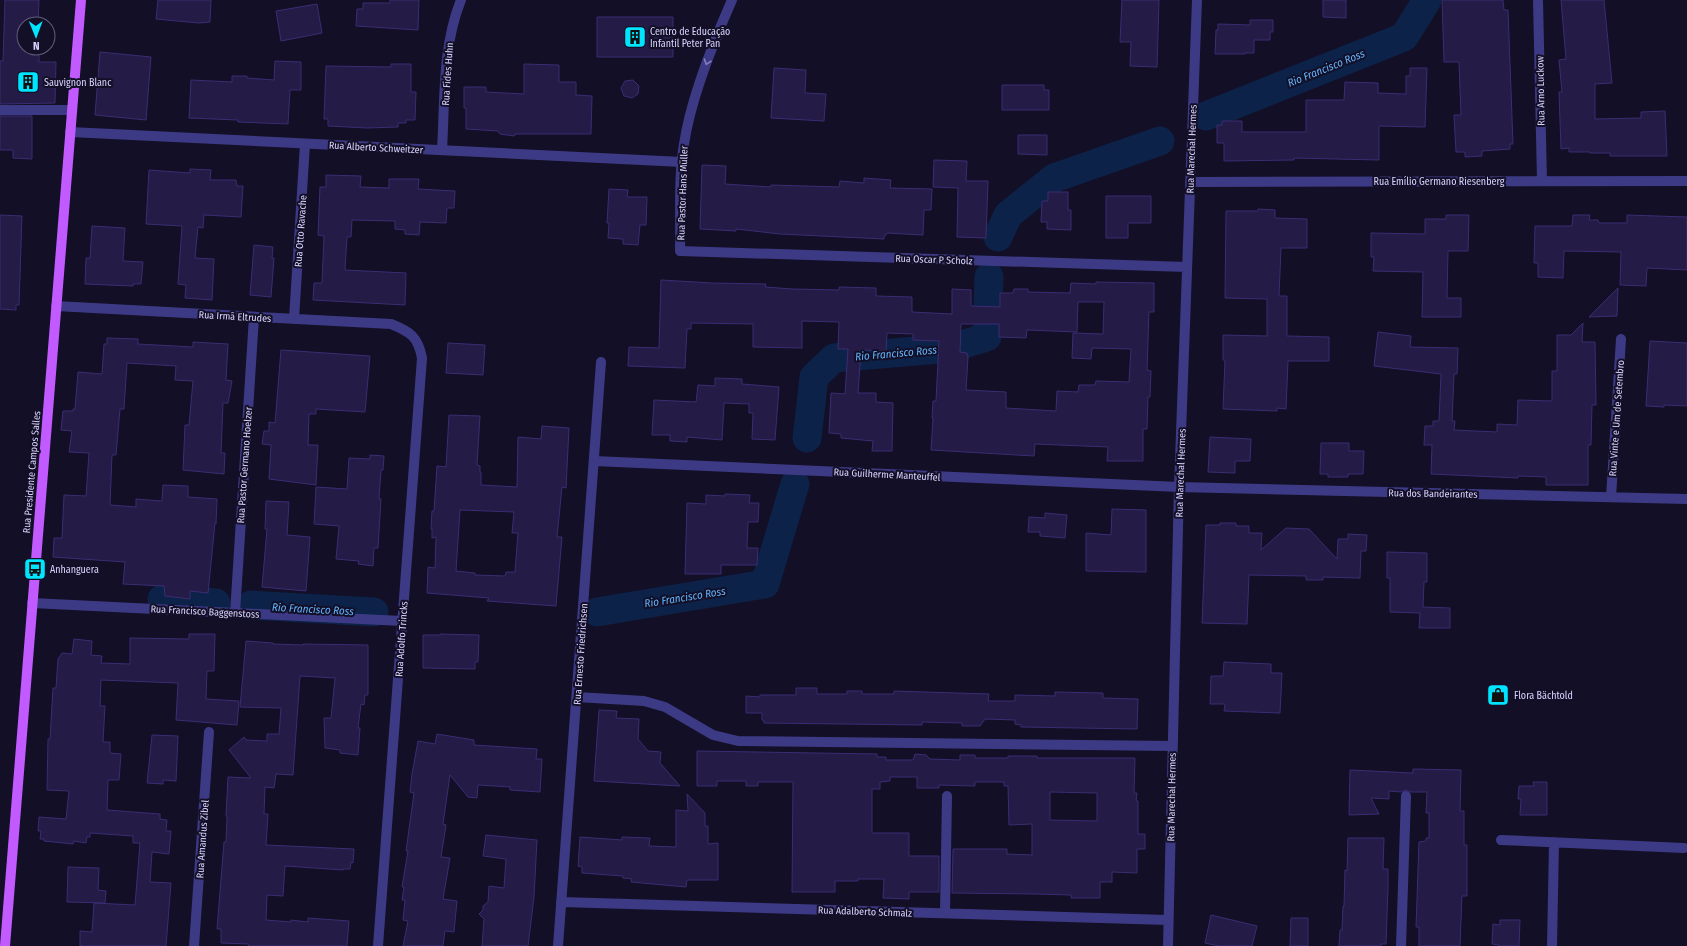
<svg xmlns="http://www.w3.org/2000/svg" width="1687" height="946" font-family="'Fira Sans Condensed',sans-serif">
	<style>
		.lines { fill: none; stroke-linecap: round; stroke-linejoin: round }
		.river { stroke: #0c2248; stroke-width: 29 }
		.building { fill: #241b47; stroke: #3b2d73; fill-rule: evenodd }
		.minor { stroke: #3d3a85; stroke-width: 10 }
		.major { stroke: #c25bff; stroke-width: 10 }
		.oneway { stroke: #837fbc }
		.labels { text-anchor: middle; stroke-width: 4; stroke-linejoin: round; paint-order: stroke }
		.poi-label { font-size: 10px; fill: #d9d4ff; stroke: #130f26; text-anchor: start }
		.street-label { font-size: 10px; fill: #d9d4ff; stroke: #130f26 }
		.water-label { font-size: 11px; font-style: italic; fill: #62b6ff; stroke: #130f26 }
	</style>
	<rect width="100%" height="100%" fill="#130f26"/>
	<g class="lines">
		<path class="river" d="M1206 116 1404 37 1427 0
			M998 237 1008 215 1054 178 1160 141
			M807 438 814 377 834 358 951 348 987 337 989 277
			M162 599 216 603
			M251 605 374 612
			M597 612 765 584 795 484"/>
	</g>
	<path class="building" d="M5 0H39L38 24H24V48H39V62H56L55 103 0 104V61H3Z
		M158 0H211L210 22 199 23 156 19Z
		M390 0H419L418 30 356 26 357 9H363V3H390Z
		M1122 0H1159L1157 67 1130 66 1131 42H1120Z
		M1323 0H1346V18L1323 17Z
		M1442 0H1503L1504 10H1508L1513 144H1510V149L1482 151V156L1465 157V152H1456L1454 115H1461L1459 62H1444Z
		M1561 0H1604L1612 83 1595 84V119L1641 118V112L1665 111 1667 156H1610V153H1590V152H1569V148L1561 149 1559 92H1562L1559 60 1566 59Z
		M317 4 322 33 281 41 276 11Z
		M597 17H673V57H597Z
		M1250 20H1273V32H1270V40H1254V53H1245V54H1215L1216 30H1218V24L1250 25Z
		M100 52 151 57 146 120 95 115Z
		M275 61 301 62V90H290L288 124 238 122V120L189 118 191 80 232 82V76H247V78L274 80Z
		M391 64H411V92H416L415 120H406V123H398V127L367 128 328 126V119H324L326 66 391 67Z
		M524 64 559 65V82H576V95L592 96 591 134H516L514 136 500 134 498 131 466 129V108H464V87H486V92L524 94Z
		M774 68 806 70 805 93 826 94 824 121 771 118Z
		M1410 68H1427L1425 127 1379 126V160L1294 158V160L1224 161V143H1217V125H1222V121H1242V132H1306V100H1344L1345 82 1378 83V93L1406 94V76H1410Z
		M633 80 639 86 638 94 632 98 624 96 621 88 625 81Z
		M1002 85H1044V90H1049V110H1002Z
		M0 116H32V159L13 158V150H0Z
		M1018 135H1047V155L1018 154Z
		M934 160 967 161 966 181H988L986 238 957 237 958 188 933 187Z
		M702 165 726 166 725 184 771 187V185L839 187 840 181 864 183V178L891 180 890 188 932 189 931 210H924L923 235 887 233 886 235 884 236V239L780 234 736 229V231L700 229Z
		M190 169 211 170 210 180H236L237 186H243L241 217 204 215 203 228 198 227 195 258 214 259 212 300 185 298 186 285 178 284 182 226 146 224 149 170 190 173Z
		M326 175 361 176 360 187 389 188V179H419L418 189 455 191 454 208H447L446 223 420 222 419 235 405 234V230L395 229V221L352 220 351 237H347L345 270 406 273 405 305 313 300 314 283H322L324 236 318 235 320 187H326Z
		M609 189 628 190 627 197H647L646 225H640L638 245 623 244V239L608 238 609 223H607Z
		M1048 192H1068V210H1071V230L1047 229V222H1041L1042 201H1048Z
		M1106 196H1151V223H1128V238H1106Z
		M1258 209 1275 210V218L1307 219V248H1281L1279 296H1287V336L1329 337V361H1288L1286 409 1277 408V411L1223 409 1225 360H1223V335L1267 336V299L1225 298 1226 211H1258Z
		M0 215 22 216 19 305H16V310L0 309Z
		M1446 215H1469L1468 251H1448L1447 298H1461V317H1422L1423 272 1373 271 1374 257H1371V233L1425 234V219H1446Z
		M1573 215H1590L1589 220H1598L1599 223H1627V215L1687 217V270L1647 268 1646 286 1620 285 1621 252 1564 251 1563 278 1538 277V263H1534L1535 226H1572Z
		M92 226 125 228 123 261 143 262 141 284H133V286L85 284 86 258H90Z
		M254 245 273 247 272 258H274L271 297 250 295Z
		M661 280 712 283 766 284 765 287 793 289 839 290V287L876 288V296L912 297V312L952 314V289L971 290V306L1000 307V293H1013L1014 289H1028V292L1070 293 1071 283 1096 284V282L1154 283V312H1149L1147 370 1151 371 1150 397H1148L1147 429H1143V461H1107L1108 447 1035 444 1034 456 931 450 933 418H932L933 401H936L939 341 913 340V334L887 333 886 351 861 350 858 393H876V402L893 403 892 451H872L873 441 841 438V434L829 433 831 393 845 394 848 349H838L839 322 802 321V348L753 347V324L691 323V329H687L685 368 628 366 629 347 659 348ZM1078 302H1104L1103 334 1073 333 1072 358 1091 359 1092 348 1131 349 1129 382 1096 381 1095 385H1079L1078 392 1057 391 1056 411 1006 408V392L966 390 968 357 967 353 960 352 961 324H999V337L1026 338 1027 330 1077 332Z
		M1618 288 1617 316 1589 317Z
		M1583 323 1582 342H1595L1596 405H1592L1591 445H1588V485H1546V477L1518 476V478L1431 474 1432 445H1424L1425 426H1433V421H1439L1441 374 1374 366 1378 332 1411 336 1410 347 1458 348 1457 374H1454L1452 421H1455L1454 430 1497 432V424L1517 425 1518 400 1552 401V371H1557V335H1571Z
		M107 338 138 339V344L193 347V342L228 344 226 380 232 381 228 403H223L221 453H225L224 474 183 470 185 425H189L193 381 175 380 176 366 127 363 124 409H120L116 455H112L110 505 136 507V499L162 501 163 485 188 486V497L217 499 216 524 215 523 208 593 190 591V599L165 596 164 586 123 584 125 562 53 557 54 538H62L64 495 86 496 89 453 69 452 72 431 61 430 63 411H73V409H75L78 372 102 374 104 344H107Z
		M1650 341 1687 343V406L1664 405V407L1646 406Z
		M448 343 485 345 483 375 446 373Z
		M281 350 370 356 365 412 316 409V414H309L308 445H318L316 485 269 479 271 445 262 444 264 431H269V422L275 423Z
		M715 378 742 379V384L779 387 775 440 752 439 753 413H749V404L724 403 722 440 687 437V442L670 441V435H652L654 400 696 402 698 385 715 386Z
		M449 415 480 416 477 465 480 466V472H481V485L517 487 518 437 541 439 542 426 569 428 566 488 562 487 557 537H562L556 606 487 601 489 598 427 593 428 567 435 568 436 537 432 538V529H431L432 511H434L437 466 446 467ZM460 510 514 512 512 533H518L515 572H506L505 576 475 575V573L456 571Z
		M1210 437 1251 439 1250 461H1235V473L1208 472Z
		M1321 443H1349V451H1364L1363 474H1348V477H1328V474H1320Z
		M370 455 384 456 383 470H381L379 499H381L378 548H374L373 566 358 564 359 561 336 559 339 526 314 524 316 487 347 489 349 458 370 459Z
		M725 494 750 495 749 503H759L758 522H748L747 548H758L757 565H721V574H685L687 503 706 504V495L725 496Z
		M266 501 289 502 287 535 310 537 306 591 262 587 267 529H265Z
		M1112 509 1146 510V572L1086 571V533L1111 535Z
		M1045 513 1067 515 1065 538 1040 536V532H1028L1029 517 1045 518Z
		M1220 523H1236V526H1249V533H1262L1261 550 1286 528 1309 529 1337 559 1338 539H1348V534L1367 535 1366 551H1361L1360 578 1323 577V580H1306V576L1249 575 1247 624 1202 623 1206 525H1220Z
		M1387 552 1427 553V582H1424L1423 607 1450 608V628H1419L1420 613 1390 612V578H1387Z
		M189 634H215L214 671H207L206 699 239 701 237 725 176 720 178 683 101 680 100 706H105L103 742H110V753L121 754 119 780H108L107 810 160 814V819L167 820 166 831H171L169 854 152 852 150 882 171 883 166 946H80V931L92 932 94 903 135 905 140 843H133V836L90 833V837H87L86 843 74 841 73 844 44 841V839H40L41 831H38L39 817 66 819 69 791 47 790 48 739H50L53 688H56L58 659 62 653 72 654 74 639 92 641 91 655 102 656 101 663 130 664V638L189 639Z
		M440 634 479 635 478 662H475V669L423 668V635H440Z
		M246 641 273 643V644L303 645V644L368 645V695H365L364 705 361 704 358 728H360L358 755 340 753V750L325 748 324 718H331L335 678 300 676 293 775 276 774 274 788 265 787 264 814H268L266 845 354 849 353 863 351 862 350 869H343V870L285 866 283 896 267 895 266 920 291 922V920L308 922V918L349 921 347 946H248L249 944 221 943V929H217L224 842H226L227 818 226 816 228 777 251 778 229 750 244 737 246 740 267 741V734H279L281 708 240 707Z
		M1224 662 1271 664V673H1282L1280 713 1224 711 1225 704H1210L1211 676H1223Z
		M796 688H817V694H847V691H862V694H894V691L989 694 988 701H1015V695L1055 696V692L1103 693V698L1138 699 1137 729 1021 727V725L1015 724V720L985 719 980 726H962V723L922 722V725L764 723V721L762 720V713H746V696L760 697V695H796Z
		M599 710 617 711 616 718 639 719 638 739 648 751 661 752 660 763 680 786 594 781Z
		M437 734 474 740V745L537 749 536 759H542L540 792 510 790V787L478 785 477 798 468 797 450 775 443 824 446 825 441 857 450 858 443 899 457 901 454 932 445 931 443 946H403L408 921 403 920 405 900H402L404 887H402L408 851H406L414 793 410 792 412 774 418 741 435 744Z
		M152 735 178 736 176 781 163 780V784L147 783Z
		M697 751 877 754V757H886V760H913L915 754 926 755 930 759 960 760V755H975V758H1008V756H1037V758H1135L1134 793H1137L1136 801H1138V834H1145V849H1137V873L1112 872V882H1100V898H1071V895L1035 894 952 893 953 849H1007V854L1032 855V824L1009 825 1008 786H1004V782H975V786L939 785V788H917V777H890V781L880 782V789H872V833H909V856H939V892H909V899L883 898 884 879H858V881H835V892H792L793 782H758V786H746V781H717V786H697ZM1050 792 1097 793V821L1050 820Z
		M1413 769 1461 770 1460 811H1464V845H1467V896H1462L1460 946H1419V927H1416L1419 842 1426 841V838H1429V813H1426L1427 792H1411L1406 790 1401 792 1389 791V799L1371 798 1379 814 1349 815 1350 770 1413 773Z
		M1533 782H1547V815H1520L1521 799H1518L1519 786H1534Z
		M687 794 705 813V826H708V844L718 843V880H687L686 887 631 882 632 879 623 878V876L582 873V867L578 866 580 837 622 840V837L650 838 649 846 676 847V810L688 811Z
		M486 835 537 840 534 897 528 946H482L484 919 479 914 483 910V906L488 902 489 886 504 888 506 859 483 856Z
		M1348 838H1384L1383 869H1388V888L1386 944H1381V946H1339L1340 930H1342L1343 906H1344L1345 870 1347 871Z
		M68 867 99 868 98 890 106 891 105 903 67 902Z
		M1211 915 1257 926 1252 946H1219L1205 943Z
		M1291 918H1308V946H1290Z
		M1500 920H1520L1519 946H1499V945L1492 944 1493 924 1500 925Z"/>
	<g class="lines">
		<path class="minor" d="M732 0C713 43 691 97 684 144 678 179 681 215 680 251L1187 267
			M1538 0 1542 181
			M0 110H72
			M70 132 682 162
			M442 150C445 100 442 47 461 0
			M1190 182 1687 181
			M56 306 391 324C411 332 418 337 422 358L378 946
			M294 319 305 144
			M594 461 1179 487 1687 499
			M1611 497 1621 339
			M32 603 402 621
			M235 613 254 317
			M577 697 644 701 665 707 713 735 738 741 1172 746
			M1501 840 1684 848
			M561 902 1168 920
			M945 913 947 796
			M194 946 209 732
			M558 946 601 362
			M1168 946 1179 487 1197 0
			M1401 946 1406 796
			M1552 946 1554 842"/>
		<path class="major" d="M5 946 81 0"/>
	</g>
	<defs><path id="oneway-chevron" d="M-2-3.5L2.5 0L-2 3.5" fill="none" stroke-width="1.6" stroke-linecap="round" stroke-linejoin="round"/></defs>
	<use class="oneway" href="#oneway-chevron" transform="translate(707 62) rotate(109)"/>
	<defs>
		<g id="building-square" transform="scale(1.15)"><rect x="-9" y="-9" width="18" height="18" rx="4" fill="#00e5ff" stroke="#130f26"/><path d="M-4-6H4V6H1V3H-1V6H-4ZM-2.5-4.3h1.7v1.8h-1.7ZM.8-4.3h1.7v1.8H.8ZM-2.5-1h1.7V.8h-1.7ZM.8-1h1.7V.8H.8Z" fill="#111"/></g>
		<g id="bus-square" transform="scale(1.15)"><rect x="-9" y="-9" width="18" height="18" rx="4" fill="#00e5ff" stroke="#130f26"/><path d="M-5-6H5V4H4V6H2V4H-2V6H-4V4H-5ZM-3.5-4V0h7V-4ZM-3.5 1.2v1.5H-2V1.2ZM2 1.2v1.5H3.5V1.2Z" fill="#111"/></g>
		<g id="shop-square" transform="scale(1.15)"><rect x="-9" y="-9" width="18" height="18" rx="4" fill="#00e5ff" stroke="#130f26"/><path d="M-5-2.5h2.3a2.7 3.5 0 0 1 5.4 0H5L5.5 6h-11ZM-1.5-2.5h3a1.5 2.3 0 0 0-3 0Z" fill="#111"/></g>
	</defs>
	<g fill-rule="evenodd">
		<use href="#building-square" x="635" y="37"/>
		<use href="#building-square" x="28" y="82"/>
		<use href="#bus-square" x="35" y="569"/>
		<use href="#shop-square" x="1498" y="695"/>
	</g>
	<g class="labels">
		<g class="poi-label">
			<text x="650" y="35">Centro de Educação<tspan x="650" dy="12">Infantil Peter Pan</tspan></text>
			<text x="44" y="86">Sauvignon Blanc</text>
			<text x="50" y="573">Anhanguera</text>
			<text x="1514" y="699">Flora Bächtold</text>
		</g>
		<g class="street-label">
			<text transform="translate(447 74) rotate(-86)" y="4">Rua Fides Huhn</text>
			<text transform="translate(1540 91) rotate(-91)" y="4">Rua Arno Luckow</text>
			<text transform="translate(376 147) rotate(3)" y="4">Rua Alberto Schweitzer</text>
			<text transform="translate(1191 149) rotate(-88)" y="4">Rua Marechal Hermes</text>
			<text x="1439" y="185">Rua Emílio Germano Riesenberg</text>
			<text transform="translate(682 193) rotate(-88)" y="4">Rua Pastor Hans Müller</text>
			<text transform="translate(300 231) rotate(-86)" y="4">Rua Otto Ravache</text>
			<text transform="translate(934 259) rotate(2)" y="4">Rua Oscar P Scholz</text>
			<text transform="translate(235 316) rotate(3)" y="4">Rua Irmã Eltrudes</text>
			<text transform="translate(1616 418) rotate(-86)" y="4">Rua Vinte e Um de Setembro</text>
			<text transform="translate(244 465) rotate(-86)" y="4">Rua Pastor Germano Hoelzer</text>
			<text transform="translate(31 472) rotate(-85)" y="4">Rua Presidente Campos Salles</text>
			<text transform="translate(1180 473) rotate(-88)" y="4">Rua Marechal Hermes</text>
			<text transform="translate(887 474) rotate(3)" y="4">Rua Guilherme Manteuffel</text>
			<text transform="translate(1433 493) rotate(1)" y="4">Rua dos Bandeirantes</text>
			<text transform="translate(205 611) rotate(3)" y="4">Rua Francisco Baggenstoss</text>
			<text transform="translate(401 639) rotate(-86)" y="4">Rua Adolfo Trincks</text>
			<text transform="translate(580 654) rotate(-86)" y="4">Rua Ernesto Friedrichsen</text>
			<text transform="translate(1171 797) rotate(-89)" y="4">Rua Marechal Hermes</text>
			<text transform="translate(202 839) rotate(-86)" y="4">Rua Amandus Zibel</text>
			<text transform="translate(865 911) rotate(2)" y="4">Rua Adalberto Schmalz</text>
		</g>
		<g class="water-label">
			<text transform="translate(1326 68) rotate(-22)" y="4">Rio Francisco Ross</text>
			<text transform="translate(896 353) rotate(-5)" y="4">Rio Francisco Ross</text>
			<text transform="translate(685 597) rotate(-9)" y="4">Rio Francisco Ross</text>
			<text transform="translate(313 609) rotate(3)" y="4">Rio Francisco Ross</text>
		</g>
	</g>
	<g transform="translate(36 36) rotate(179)"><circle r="19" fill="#130f26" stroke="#625e7d"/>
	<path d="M0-3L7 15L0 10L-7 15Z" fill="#00e5ff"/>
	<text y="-6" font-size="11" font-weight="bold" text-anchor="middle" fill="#d9d4ff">N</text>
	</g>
</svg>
